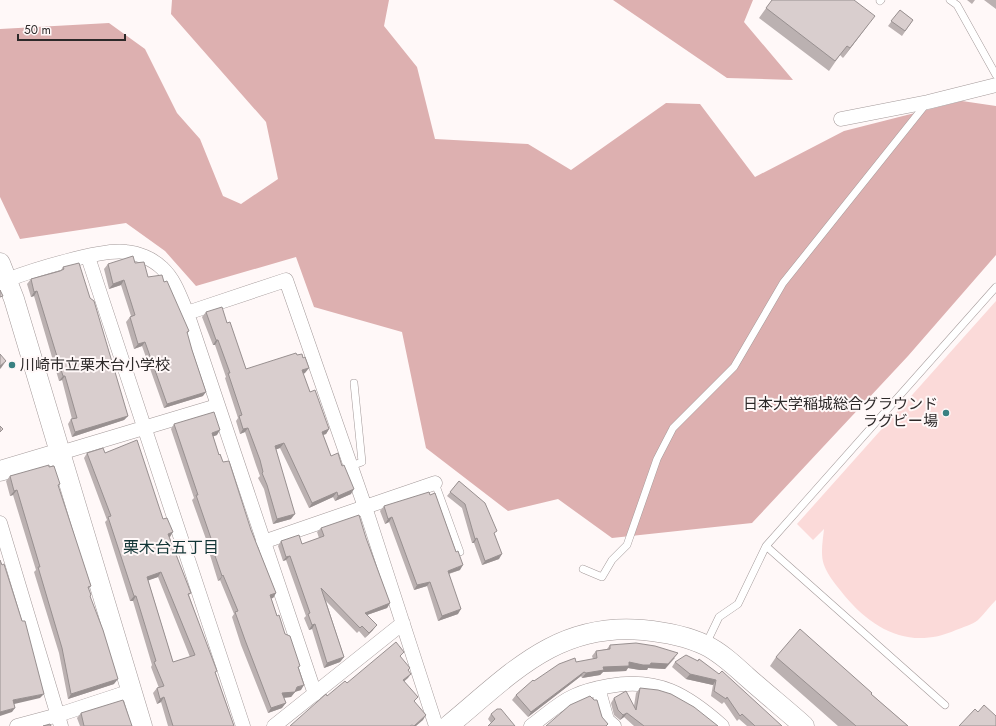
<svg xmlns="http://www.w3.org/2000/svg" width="996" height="726" font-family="Jost,'Noto Sans JP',sans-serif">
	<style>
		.green { fill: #fbdad9 }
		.forest { fill: #ddb0b0 }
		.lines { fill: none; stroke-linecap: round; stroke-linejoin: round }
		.lane-casing { stroke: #a49a9a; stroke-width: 8 }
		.street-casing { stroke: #a49a9a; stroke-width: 15 }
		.secondary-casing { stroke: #a49a9a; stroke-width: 21 }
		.lane { stroke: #fff; stroke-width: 7 }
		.street { stroke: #fff; stroke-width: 14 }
		.secondary { stroke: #fff; stroke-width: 20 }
		.wall { fill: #bbb1b1; fill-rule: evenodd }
		.shaded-wall { fill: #989090 }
		.building { fill: #d9cece; stroke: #989090; fill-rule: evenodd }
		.poi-dot { fill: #398182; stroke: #fff8f8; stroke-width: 1.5 }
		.labels { text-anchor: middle; stroke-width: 4; stroke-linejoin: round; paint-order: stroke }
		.poi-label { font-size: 15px; fill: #2d2929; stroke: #fff8f8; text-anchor: start }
		.neighbourhood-label { font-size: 16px; fill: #123536; stroke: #fff8f8 }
	</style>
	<rect width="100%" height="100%" fill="#fff8f8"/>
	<path class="green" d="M996 301V600C990 606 984 614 978 620 972 625 963 627 956 630 911 650 874 631 844 595 837 586 828 576 824 565 820 554 823 540 824 529L813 540 797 524Z"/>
	<path class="forest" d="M172 0H389L384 26 417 67 435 139 528 144 571 170 666 103 700 104 755 177 844 131 962 101 996 106V255L908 356 752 523 612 538 558 499 508 511 426 448 402 332 314 307 296 257 196 286 165 251 126 223 20 239 0 197V29L109 23 145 49 177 113 200 139 223 196 241 204 278 179 266 122 171 14Z
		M613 0H753L744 22 793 80 727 78Z"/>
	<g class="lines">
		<g class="lane-casing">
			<path id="lane" d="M950 0 957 5 996 75
				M880 1 881 0
				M351 466 362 462 354 383
				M435 483 460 552
				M766 546 945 705
				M583 569 602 577 612 560 627 545 657 459 673 428 734 367 783 283 926 104
				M706 644 719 617 738 604 766 546 996 287"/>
		</g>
		<g class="street-casing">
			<path id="street" d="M841 119 928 102 996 85
				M88 257 243 726
				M7 280C30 271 103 248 126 252 138 253 153 259 162 268 175 280 180 297 187 313L315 694
				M187 313 286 280 365 507 436 726
				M60 453 217 406
				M0 523 61 726
				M263 542 435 483
				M598 688 607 720 614 726
				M17 726 58 715 131 691
				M274 726 403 623
				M531 726C545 716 558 703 574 696 585 691 598 688 609 686 658 677 687 695 722 726"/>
		</g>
		<g class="secondary-casing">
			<path id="secondary" d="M0 263 14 299 142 726
				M0 471 60 453
				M448 726C510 675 556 622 643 630 664 632 686 636 705 645 720 652 734 665 746 676 765 693 785 709 804 726"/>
		</g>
		<use href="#lane" class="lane"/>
		<use href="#street" class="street"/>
		<use href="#secondary" class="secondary"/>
	</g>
	<path class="wall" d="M772 0 868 25 843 58 840 55 829 71 759 18Z
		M967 0H975L972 4Z
		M984 0H996V9Z
		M900 10 913 20 902 36 888 26Z
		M135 263 148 277 164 282 189 331 187 334 203 396 164 408 142 346 134 349 126 322 130 317 131 316 121 285 109 289 104 269 108 264Z
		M63 267 90 298 128 416 124 420 72 437 68 424 71 419H72L62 380 59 381 34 296 31 297 27 284 31 279 61 270Z
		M206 312 227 323 246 369 305 373 303 374 310 392 329 429 326 434 323 435 331 456 351 494 335 501 333 497 309 508 280 448 276 449 291 519 273 524 264 489 258 478 260 476 256 465 245 432 240 434 236 421 238 418 225 378 226 377 215 345H213L202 317Z
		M174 424 217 435 213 436 219 455 251 530 276 593 273 598H271L277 616 285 634 298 669 301 690 295 692 291 697 284 698 282 708 268 713 241 645 232 617 234 614 220 580 218 581 210 555 211 553 192 500 194 498 171 429Z
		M87 453H105L163 519 170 537H169L191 593 189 595 234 726H168L161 702 157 704 153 693 157 688H159L151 667 152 665 133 601H130L105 522 107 520 84 458ZM158 577 190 657 173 662 148 580Z
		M49 467 60 484 58 486 91 586 89 589 91 595 90 597 114 684 68 699 59 653 34 572 36 570 13 495 10 496 6 481 10 476Z
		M459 481 495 535 499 559 482 565 474 543H472L462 508 447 496Z
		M384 506 460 570 449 574 458 614 438 621 427 586 414 590 389 522 385 524 380 511Z
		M321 528 366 538 390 603 387 608 367 615 373 630 365 638 359 631 357 633 326 601 344 657 340 662 324 668 312 629 309 630 304 618 306 616 286 560 283 561 278 546 281 541 302 544 319 538 317 532Z
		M610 645 675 658 665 669 648 668 647 670H640L628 668 626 671 603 672 600 675 582 678 581 676 528 717 512 700 516 695 534 681 593 659 592 656 596 651 607 649Z
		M776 657 871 694 908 726H838L770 666Z
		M699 659 782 726H747L739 719 737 721 724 702 722 704 711 696 713 685 686 679 672 667 675 662 697 661Z
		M640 688 718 726H634L624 717 620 720 614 715 611 703 614 698 634 706 636 693Z
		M81 713 132 726H80L77 718Z
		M491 714 515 726 491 723 488 719Z"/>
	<path class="shaded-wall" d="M875 16 868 25 843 58 850 48Z
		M124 280 121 285 109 289 113 284Z
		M37 291 34 296 31 297 34 292Z
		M216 340H218L215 345H213Z
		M145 342 142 346 134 349 138 344Z
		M6 361 1 368 0 369V366Z
		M309 368 305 373 299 375 302 370Z
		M63 376H65L62 380 59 381Z
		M206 392 203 396 164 408 167 404Z
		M128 416 124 420 72 437 75 432Z
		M248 428 245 432 240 434 243 429Z
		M329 429 326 434 319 436 322 432Z
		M220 430 217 435 209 438 212 433Z
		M284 443 280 448 272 451 275 446Z
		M354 489 351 494 335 501 338 496Z
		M17 490 13 495 10 496 14 491Z
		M337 492 333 497 309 508 312 503Z
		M295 514 291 519 273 524 277 519Z
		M392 517 389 522 385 524 388 519Z
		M173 532 170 537 164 539 168 534Z
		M477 538 474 543H472L475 539Z
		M502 554 499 559 482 565 485 561Z
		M290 556 286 560 283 561 286 557Z
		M463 565 460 570 444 575 448 571Z
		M161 572 158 577 144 582 147 577Z
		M223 575 220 580 218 581 222 576Z
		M430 582 427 586 414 590 417 585Z
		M276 593 273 598 266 600 270 595Z
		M134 596H136L133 601H130Z
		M390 603 387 608 361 617 365 613Z
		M461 609 458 614 438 621 442 616Z
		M315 624 312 629 309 630 312 625Z
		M377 625 373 630 365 638 369 633Z
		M678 653 665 669 648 668 647 670H640L628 668 626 671 603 672 600 675 582 678 586 673 603 667 629 662 651 663Z
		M344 657 340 662 324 668 327 663Z
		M584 672 581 676 528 717 531 712Z
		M411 674 408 678 400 685 403 680Z
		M690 674 716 680 713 685 686 679Z
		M118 679 114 684 68 699 71 694Z
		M304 685 301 690 294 692H295L291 697 279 698 282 693Z
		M44 694 40 698 10 705 13 700Z
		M164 697 161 702 157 704 160 699Z
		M286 703 282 708 268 713 271 708Z
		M15 708 12 712 0 716V712Z
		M627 713 624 717 620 720 623 715Z
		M426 715 423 720 416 726H414Z"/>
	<path class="building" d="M772 0H854L875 16 850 48 847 46 835 61 766 8Z
		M900 10 913 20 905 31 891 21Z
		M133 256 135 263 144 262 148 277 162 275 164 282 167 281 189 331 187 332 192 350 206 392 167 404 145 342 138 344 130 317 135 315 124 280 113 284 108 264Z
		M79 263 90 298 94 301 128 416 75 432 71 419 77 418 65 376H63L37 291 34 292 31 279 60 271 64 269 63 267Z
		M0 290 3 296 0 297Z
		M222 307 227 323 230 322 246 369 296 353 297 355 302 354 303 358 305 357 309 368 302 370 310 392 315 390 329 429 322 432 331 456 338 453 342 466 344 465 354 489 338 496 337 492 312 503 284 443 275 446 295 514 277 519 267 485 262 473 263 472 260 460 248 428 243 429 239 416 242 415 228 373H230L218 340H216L206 312Z
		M0 354 6 361 0 366Z
		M214 412 220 430 212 433 219 455 220 454 223 462 229 461 251 530 276 593 270 595 277 616 279 615 285 634 290 636 300 666 298 667 304 685 297 687 295 692 282 693 286 703 271 708 245 640 235 612 238 611 223 575 222 576 213 550H215L196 495H198L174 424Z
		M0 426 3 429 0 432Z
		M137 440 163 519 167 518 173 532 168 534 191 593 188 594 217 671 215 672 234 726H173L164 697 160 699 157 688 164 686 154 662 156 661 136 596H134L108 517 111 516 87 453 103 448 105 453ZM161 572 195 655 173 662 147 577Z
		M49 465V467L54 466 60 484 58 485 91 586 88 587 91 595 90 596 103 630 118 679 71 694 62 648 38 567H40L17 490 14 491 10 476Z
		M459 481 485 503 497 531 494 533 502 554 485 561 477 538 475 539 465 504 450 492Z
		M429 492 430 495 435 493 456 552 458 551 463 565 448 571 461 609 442 616 430 582 417 585 392 517 388 519 384 506Z
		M359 515 366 538 390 603 365 613 377 625 369 633 362 626 360 628 321 588 344 657 327 663 315 624 312 625 308 614 310 613 290 556 286 557 281 541 299 535 302 544 324 536 321 528Z
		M0 560 2 565 4 564 22 621H25L44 694 13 700 15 708 0 712Z
		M800 629 872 693 871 694 908 726H856L776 657Z
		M396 642 404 652 400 656 410 668 408 670 411 674 403 680 418 697 414 701 426 715 414 726 412 725 410 726H290L326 694 327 696 345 681 347 683Z
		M636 643 655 646 678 653 668 664 651 663 650 665H643L629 662V666L603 667 604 670 586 673 584 672 531 712 516 695 533 680 534 681 559 664 575 658 576 662 597 658 596 651 610 649V645Z
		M686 655 698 661 699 659 719 674 722 671 782 726H755L742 714 740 716 727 697 726 699 714 691 716 680 690 674 675 662Z
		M640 688 658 690 671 694 694 707 718 726H644L627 713 623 715 618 710 614 698 626 691 636 710Z
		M590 696 594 700H597L602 717 608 724 606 726H546L570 705Z
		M123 700 132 726H84L81 713Z
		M984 705 996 716V726H959L975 709 978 712Z
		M497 709H501L515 726H488L495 719 491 714Z
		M50 724 51 726H43Z"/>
	<g class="poi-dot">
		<circle cx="12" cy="365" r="4"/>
		<circle cx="946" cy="413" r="4"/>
	</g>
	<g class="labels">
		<g class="poi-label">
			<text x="20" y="370">川崎市立栗木台小学校</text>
			<text x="938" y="409" text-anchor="end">日本大学稲城総合グラウンド<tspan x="938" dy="17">ラグビー場</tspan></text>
		</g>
		<g class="neighbourhood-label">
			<text x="171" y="553">栗木台五丁目</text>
		</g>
	</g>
	<path d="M18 34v6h107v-6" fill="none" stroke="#2d2929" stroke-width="2"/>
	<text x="24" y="34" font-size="12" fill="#2d2929" stroke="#fff8f8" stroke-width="3" paint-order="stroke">50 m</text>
</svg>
